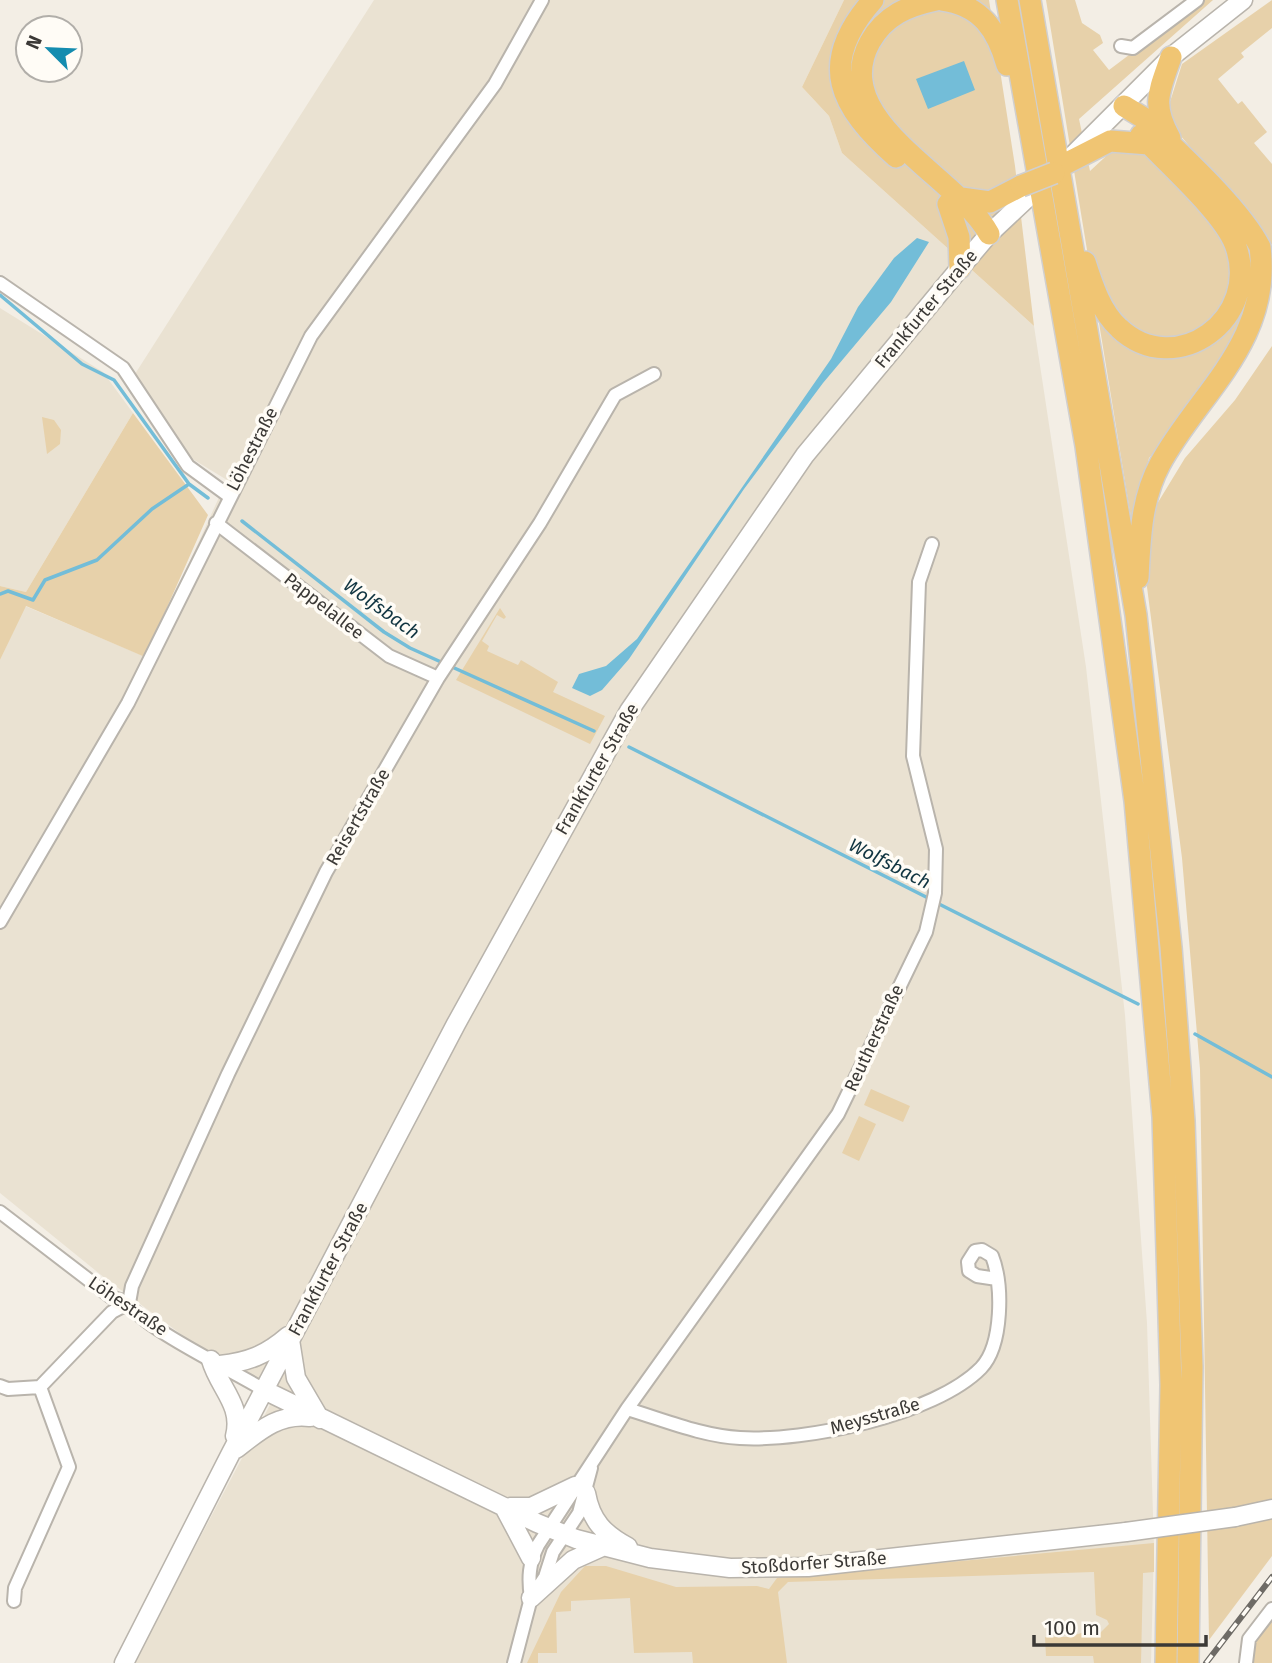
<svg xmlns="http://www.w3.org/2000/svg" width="1272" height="1663" font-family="'Fira Sans',sans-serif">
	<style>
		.built { fill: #eae2d2 }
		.green { fill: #e7d1aa }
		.water { fill: #73bdd8 }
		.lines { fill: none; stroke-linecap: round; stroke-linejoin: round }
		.stream { stroke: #73bdd8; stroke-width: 3.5 }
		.minor-casing { stroke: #b9b4ac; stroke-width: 16 }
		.secondary-casing { stroke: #b9b4ac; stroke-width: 21 }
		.motorway-casing { stroke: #d0cfcf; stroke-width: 24 }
		.minor { stroke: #fff; stroke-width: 12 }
		.secondary { stroke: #fff; stroke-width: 18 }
		.motorway { stroke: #f0c573; stroke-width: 21 }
		.rail-casing { stroke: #6e6b66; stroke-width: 6 }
		.rail { stroke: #fffcf6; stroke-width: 3.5; stroke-dasharray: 10; stroke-linecap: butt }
		.secondary-bridge-casing { stroke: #b9b4ac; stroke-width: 21; stroke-linecap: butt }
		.motorway-bridge-casing { stroke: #d0cfcf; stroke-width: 24; stroke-linecap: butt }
		.secondary-bridge { stroke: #fff; stroke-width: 18 }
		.motorway-bridge { stroke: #f0c573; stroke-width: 21 }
		.labels { text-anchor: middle; stroke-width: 7; stroke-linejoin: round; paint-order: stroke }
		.street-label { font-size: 18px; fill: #3b3936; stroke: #fffcf6 }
		.water-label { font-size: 19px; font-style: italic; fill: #113541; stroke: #fffcf6 }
	</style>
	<rect width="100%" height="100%" fill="#f3eee5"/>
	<path class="built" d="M374 0H844L802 87 829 116 842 153 1034 326 1086 667 1125 1015 1147 1323 1154 1546 1151 1663H134L272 1401 106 1279 0 1193V660L25 606 146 657 227 480 191 458 135 374Z
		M0 308 103 372 133 413 26 592 0 586Z"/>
	<path class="green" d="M844 0H989L1015 166 1034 326 842 153 829 116 802 87Z
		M1046 0H1075L1082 23 1100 35 1103 43 1093 50 1109 70 1202 0H1213L1079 119 1090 171 1117 146 1148 155 1253 248 1264 300 1199 399 1149 458 1132 524Z
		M1272 0V28L1241 53 1244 57 1218 79 1238 104 1242 101 1267 132 1254 143 1272 164V245L1175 129 1169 105 1182 64Z
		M1272 346V1556L1209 1640 1200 1069 1182 858 1147 587 1148 545 1157 504 1185 458 1235 400Z
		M133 413 208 515 145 657 26 606 0 660V586L26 592Z
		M42 417 54 420 61 430 60 444 47 454Z
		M500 608 506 617 504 619 497 615 482 641 489 646 487 651 518 665 521 660 558 682 553 692 605 716 590 744 456 680Z
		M871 1089 910 1106 903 1122 864 1105Z
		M859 1116 876 1124 859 1161 842 1153Z
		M1154 1543V1572L1143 1573 1141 1663H1094L1093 1656H1046L1045 1637H1069L1093 1629 1099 1634 1109 1624 1107 1620 1096 1615 1094 1572 788 1582 778 1592 787 1663H693L692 1652 634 1653 630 1598 571 1601V1611L556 1612 557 1653H538V1663H527L561 1592 585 1566H606L676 1587 757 1586 769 1589 777 1578Z
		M1272 1618V1663H1250L1252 1645Z"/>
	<path class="water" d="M964 61 975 90 928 109 916 79Z
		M917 238 929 242 891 302 823 383 744 489 629 659 602 690 590 696 572 688 579 674 606 666 637 639 831 359 858 307 894 258Z"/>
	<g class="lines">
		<path class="stream" d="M0 295 82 364 114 380 189 484
			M242 521 384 632 410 648 594 731
			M0 594 8 591 33 600 45 580 97 560 152 509 189 484 208 498
			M629 747 930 899
			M937 903 1138 1004
			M1195 1034 1272 1077"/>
		<g class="minor-casing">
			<path id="minor" d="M1121 46 1133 48 1197 0
				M0 283 123 368 188 466 229 496
				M216 523 389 656 438 678
				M0 922 128 703 311 336 495 84 542 0
				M0 1212 111 1297 129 1303C137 1325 239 1374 264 1390
				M0 1386 8 1389 40 1387 112 1312 129 1303 132 1286 228 1074 326 872 438 678 540 523 615 395 654 374
				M627 1409C664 1420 702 1436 740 1438 805 1442 935 1415 981 1368 1003 1345 1003 1284 992 1256L982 1250 975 1251 968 1262 969 1271 977 1276 997 1279
				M531 1598C528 1578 529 1563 538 1545L627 1409 838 1114 926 932 935 893 936 849 913 756 919 582 932 544
				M14 1601 15 1588 69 1467 40 1387
				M514 1663 531 1598 545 1577 553 1552 579 1513 591 1468
				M1246 1663 1249 1639 1272 1609"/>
		</g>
		<g class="secondary-casing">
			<path id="secondary" d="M1073 155 1171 57 1243 0
				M290 1340 296 1378 320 1419
				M211 1360C219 1388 243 1405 235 1436
				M220 1365C248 1362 266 1355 288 1336
				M264 1390 537 1523 576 1539 650 1558 730 1568 808 1567 1126 1532
				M236 1449C259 1431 279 1413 310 1417
				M586 1493C591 1521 604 1534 628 1547
				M504 1507 531 1558
				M510 1507H531L575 1486
				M1235 1517 1272 1509
				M531 1598 573 1560 602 1547
				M124 1663 231 1453 456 1024 629 711 805 455 960 268 989 234 1038 188"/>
		</g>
		<g class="motorway-casing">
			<path id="motorway" d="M873 0C816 64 840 107 896 157
				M936 0C908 6 885 15 870 42 827 121 958 176 989 234
				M942 0C981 5 997 30 1007 65
				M1007 0 1086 446 1135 801 1163 1117 1171 1385 1166 1663
				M1030 0 1136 615 1171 947 1184 1121 1192 1367 1188 1663
				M1124 106 1142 117C1176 150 1239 206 1260 247 1272 342 1197 395 1160 464 1141 499 1140 539 1138 578
				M1170 138C1151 104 1159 92 1171 57
				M1061 166 1110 141 1149 144
				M961 198 990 202 1021 186
				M948 204 959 237 960 268
				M1085 262C1092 284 1101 312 1119 328 1175 381 1263 319 1235 244 1222 211 1166 163 1141 135"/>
		</g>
		<use href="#minor" class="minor"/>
		<use href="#secondary" class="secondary"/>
		<use href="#motorway" class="motorway"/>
		<g class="rail-casing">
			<path id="rail" d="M1206 1663 1272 1577"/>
		</g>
		<use href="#rail" class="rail"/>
		<g class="secondary-bridge-casing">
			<path id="secondary-bridge" d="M1126 1532 1235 1517"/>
		</g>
		<g class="motorway-bridge-casing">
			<path id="motorway-bridge" d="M1021 186 1054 173"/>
		</g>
		<use href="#secondary-bridge" class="secondary-bridge"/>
		<use href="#motorway-bridge" class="motorway-bridge"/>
	</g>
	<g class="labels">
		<g class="street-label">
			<text transform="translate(926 309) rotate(-50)" y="6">Frankfurter Straße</text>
			<text transform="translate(252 449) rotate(-63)" y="6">Löhestraße</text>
			<text transform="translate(324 606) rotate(38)" y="6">Pappelallee</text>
			<text transform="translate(597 769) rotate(-60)" y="6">Frankfurter Straße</text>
			<text transform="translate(358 817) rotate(-60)" y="6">Reisertstraße</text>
			<text transform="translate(874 1038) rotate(-65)" y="6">Reutherstraße</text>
			<text transform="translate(328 1269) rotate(-62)" y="6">Frankfurter Straße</text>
			<text transform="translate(128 1306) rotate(34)" y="6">Löhestraße</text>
			<text transform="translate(875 1416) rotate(-16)" y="6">Meysstraße</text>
			<text transform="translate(814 1563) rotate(-4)" y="6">Stoßdorfer Straße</text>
		</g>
		<g class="water-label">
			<text transform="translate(382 608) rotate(36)" y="7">Wolfsbach</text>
			<text transform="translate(890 863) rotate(27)" y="7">Wolfsbach</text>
		</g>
	</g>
	<g transform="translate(49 49) rotate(294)"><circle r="33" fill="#fffcf6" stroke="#b1aea9" stroke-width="2"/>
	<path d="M0-5L12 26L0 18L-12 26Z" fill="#148caf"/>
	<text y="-10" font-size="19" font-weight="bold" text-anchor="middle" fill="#3b3936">N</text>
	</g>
	<path d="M1034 1635v10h172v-10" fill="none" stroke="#3b3936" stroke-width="3.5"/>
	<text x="1044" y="1635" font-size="21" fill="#3b3936" stroke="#fffcf6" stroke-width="5" paint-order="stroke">100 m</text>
</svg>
